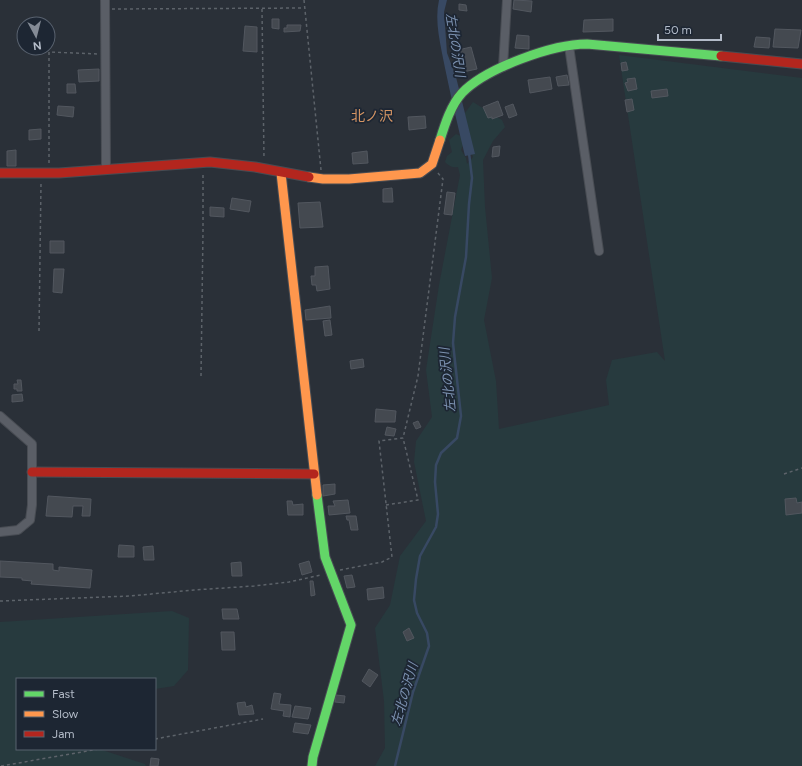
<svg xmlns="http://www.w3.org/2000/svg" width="802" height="766" font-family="Figtree,'Noto Sans JP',sans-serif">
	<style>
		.green { fill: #273a3e }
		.water { fill: #384963 }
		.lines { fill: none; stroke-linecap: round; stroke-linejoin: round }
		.stream { stroke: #384963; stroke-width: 2.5 }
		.building { fill: #444950; stroke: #52575f }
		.street-casing { stroke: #484c53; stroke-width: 10 }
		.fast-casing { stroke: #484c53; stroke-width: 11 }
		.slow-casing { stroke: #484c53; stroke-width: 11 }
		.jam-casing { stroke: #484c53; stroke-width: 11 }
		.path { stroke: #5d636a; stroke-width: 1.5; stroke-dasharray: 3 3; stroke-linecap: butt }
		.street { stroke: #5a5e66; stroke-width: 8 }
		.fast { stroke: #63d668; stroke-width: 9 }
		.slow { stroke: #ff974d; stroke-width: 9 }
		.jam { stroke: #b3261e; stroke-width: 9 }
		.labels { text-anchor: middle; stroke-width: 3.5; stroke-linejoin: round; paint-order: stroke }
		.water-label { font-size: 13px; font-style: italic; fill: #7c92b1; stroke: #1d2633 }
		.quarter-label { font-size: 14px; fill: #d59563; stroke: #1d2633 }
	</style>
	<rect width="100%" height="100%" fill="#2a3038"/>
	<path class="green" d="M619 55 802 78V766H375L385 748 384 701 375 628 390 605 400 556 426 521 414 462 416 441 432 417 426 370 439 285 460 175 458 167C452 168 449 166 445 162L447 156 452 152 449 140 456 134 463 137 464 142 461 150 466 158 467 164 473 157 464 132 459 121 473 102 502 120 505 127 493 141 483 160 485 207 492 278 484 320 496 381 499 429 609 405 606 380 612 360 657 352 665 361Z
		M172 611 189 618 188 670 174 686 155 689V679H17V749H99L145 764 146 766H0V622Z"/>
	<path class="water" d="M439 0H447L444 12 447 53 456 77 475 154 465 156C458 127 451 97 445 68 441 46 434 22 439 0Z"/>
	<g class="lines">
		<path class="stream" d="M395 766 413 692 429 646 427 633 417 613 414 600 416 579 420 556 436 527 438 514 435 482 436 465 441 453 457 438 461 416 453 343 455 317 466 257 469 204 472 178 469 153"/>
	</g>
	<path class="building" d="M514 0 532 1 531 12 513 9Z
		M459 4 466 5 467 11 459 10Z
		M272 19H279V29L272 28Z
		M613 19V31L583 32 584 20Z
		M287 25H301L300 31 284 32V28H287Z
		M245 26 257 27V52L243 51Z
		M775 29 801 30 798 48 773 47Z
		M517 35 529 36V49L515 48Z
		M756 37 770 38 769 48 754 47Z
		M471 47 477 69 463 72 458 50Z
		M626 62 628 70 622 71 621 63Z
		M99 69V81L79 82 78 70Z
		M567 75 569 85 558 86 556 77Z
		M550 77 552 89 530 93 528 80Z
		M635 78 637 89 628 91 625 83 628 82 627 79Z
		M67 84H75L76 93H67Z
		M667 89 668 96 652 98 651 91Z
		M632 99 634 110 627 112 625 100Z
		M498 101 503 115 492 119V117L488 118 483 107Z
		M513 104 517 115 509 118 505 107Z
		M58 106 74 107 73 117 57 115Z
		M425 116 426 128 409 130 408 117Z
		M41 129V139L29 140V130Z
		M500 146 499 156 492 157 493 147Z
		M16 150V166H7V151Z
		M367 151 368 163 353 164 352 153Z
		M392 188 393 202H383V189Z
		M447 192 455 193 452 215 444 214Z
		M232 198 251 201 249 212 230 209Z
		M320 202 323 227 300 228 298 203Z
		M210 207 224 208V217L210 216Z
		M50 241H64V253H50Z
		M328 266 330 289 317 291 316 285H312L311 276H315V267Z
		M54 269H64L62 293 53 292Z
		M330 306 331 318 306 320 305 310Z
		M330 320 332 335 325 336 323 321Z
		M363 359 364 367 351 369 350 361Z
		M17 380H21L22 391H17V389H14V384H18Z
		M22 394 23 401 12 402V395Z
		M376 409 396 411 395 422H375Z
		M418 421 421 427 416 429 413 423Z
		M387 427 396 429 394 436 385 435Z
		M335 484V494L323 496V485Z
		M48 496 91 499 90 516H82L83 506H73L72 517 46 516Z
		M796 498 797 503 802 502V513L786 515 785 499Z
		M348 500 350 513 329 515 328 506H335L333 501Z
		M287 501H292L293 505 303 504V515H288Z
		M346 516H356L358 530H351L349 520H347Z
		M119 545 134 546V557H118Z
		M153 546 154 560H144L143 547Z
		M0 561 53 564V570L59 571V567L92 570 90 588 31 584 32 581 22 580V578L0 577Z
		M309 561 312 572 302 575 299 564Z
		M241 562 242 576H232L231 563Z
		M352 575 355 587 347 588 344 576Z
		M310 581H313L315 595 311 596Z
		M383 587 384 598 368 600 367 589Z
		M222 609H237L239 619H223Z
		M409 628 414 638 407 641 403 632Z
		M221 632H234L235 650H222Z
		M369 669 378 675 370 687 362 681Z
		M274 693 281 694 279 704 291 705 290 717 283 716 284 711 271 709Z
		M336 695 345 696 344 703 335 702Z
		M245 702 246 707 252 705 254 714 239 715 237 703Z
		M295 706 311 708 308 719 292 717Z
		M295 723 311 725 308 734 293 732Z
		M151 758 159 759 158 766H150Z"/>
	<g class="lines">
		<g class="street-casing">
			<path id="street" d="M105 0 106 170
				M569 46 599 251
				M503 67 507 0
				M0 416 32 444V505L30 520 18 530 0 532"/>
		</g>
		<g class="fast-casing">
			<path id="fast" d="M440 140C445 124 451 105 462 93 486 68 553 44 587 44L721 56
				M312 766 313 757 351 625 325 557 317 495"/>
		</g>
		<g class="slow-casing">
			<path id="slow" d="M281 173 317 495
				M309 177 323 179H349L420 173 432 164 440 140"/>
		</g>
		<g class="jam-casing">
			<path id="jam" d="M721 56 802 64
				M0 173H59L210 162 255 167 309 177
				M32 472 314 474"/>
		</g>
		<path class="path" d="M304 0 321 170
			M112 9 304 8
			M262 9 264 159
			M49 163V52L97 54
			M39 331 41 183
			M201 376 203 231V172
			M784 474 802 468
			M386 505 418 500 403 438
			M340 570 382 562 392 557 379 441 403 438 418 376 443 179 437 172
			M0 601 130 596 194 590 254 586 289 582 321 575
			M155 739 263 719
			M1 766 99 749"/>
		<use href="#street" class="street"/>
		<use href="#fast" class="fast"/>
		<use href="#slow" class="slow"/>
		<use href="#jam" class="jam"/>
	</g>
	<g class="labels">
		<g class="water-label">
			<text transform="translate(456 45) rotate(81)" y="5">左北の沢川</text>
			<text transform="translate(447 380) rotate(-96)" y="5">左北の沢川</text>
			<text transform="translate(404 694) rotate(-74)" y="5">左北の沢川</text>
		</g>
		<g class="quarter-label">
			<text x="372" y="121">北ノ沢</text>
		</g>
	</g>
	<rect x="16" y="678" width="140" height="72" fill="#1d2633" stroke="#59626f"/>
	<rect x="24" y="691" width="20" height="6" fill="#63d668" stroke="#59626f"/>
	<text x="52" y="698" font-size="12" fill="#b4bcc9">Fast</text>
	<rect x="24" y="711" width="20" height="6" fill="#ff974d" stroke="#59626f"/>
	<text x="52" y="718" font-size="12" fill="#b4bcc9">Slow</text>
	<rect x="24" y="731" width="20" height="6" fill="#b3261e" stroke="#59626f"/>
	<text x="52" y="738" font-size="12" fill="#b4bcc9">Jam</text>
	<g transform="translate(36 36) rotate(173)"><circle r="19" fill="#1d2633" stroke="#59626f"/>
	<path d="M0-3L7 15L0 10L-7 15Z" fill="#848b96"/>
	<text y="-6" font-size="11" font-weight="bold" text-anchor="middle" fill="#b4bcc9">N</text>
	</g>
	<path d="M658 34v6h63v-6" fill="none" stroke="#b4bcc9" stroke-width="2"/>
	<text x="664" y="34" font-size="12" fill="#b4bcc9" stroke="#1d2633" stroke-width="3" paint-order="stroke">50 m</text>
</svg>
